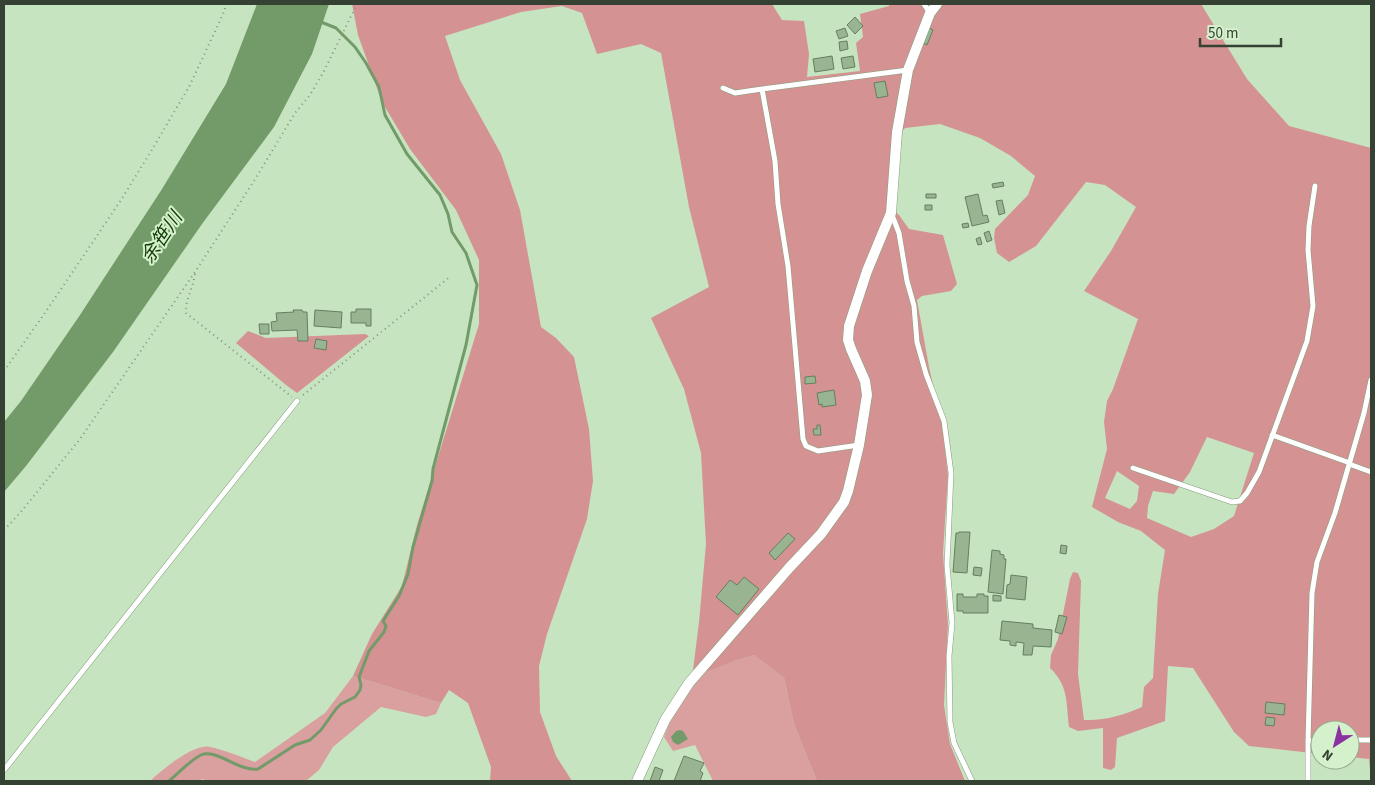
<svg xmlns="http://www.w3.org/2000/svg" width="1375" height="785" font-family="'Source Sans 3','Noto Sans JP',sans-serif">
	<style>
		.green { fill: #d9a09f }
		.forest { fill: #d59292; fill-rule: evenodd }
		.water { fill: #739a69 }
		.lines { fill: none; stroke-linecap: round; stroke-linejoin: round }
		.stream { stroke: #739a69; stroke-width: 3 }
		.building { fill: #98b491; stroke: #657f5e }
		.lane-casing { stroke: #849f7d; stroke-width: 6 }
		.street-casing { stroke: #849f7d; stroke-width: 11 }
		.path { stroke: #81967c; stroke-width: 2; stroke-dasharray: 1 4; stroke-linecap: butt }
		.lane { stroke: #fff; stroke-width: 5 }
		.street { stroke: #fff; stroke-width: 10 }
		.labels { text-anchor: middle; stroke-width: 4; stroke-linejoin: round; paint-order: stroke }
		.water-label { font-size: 19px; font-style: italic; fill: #123905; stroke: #d4f1cc }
	</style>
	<rect width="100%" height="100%" fill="#c7e4c0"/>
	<path class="green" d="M754 655 784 678 794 724 817 781H713L695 745 673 751 664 737C673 715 684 685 706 672 720 664 738 660 754 655Z
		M353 676 441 703 436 714 426 717 381 707 333 747 319 770 307 780 209 781 202 779 200 781H150C162 770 194 743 210 747 225 750 241 757 255 762L325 713Z"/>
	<path class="forest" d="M352 4H772L782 20 804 21 809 54 807 77 860 71 856 43 863 37 860 14 889 6V4H1201L1247 79 1289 126 1371 148V781L1369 759 1350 757V730H1320V754L1249 746 1234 732 1193 668 1168 666 1165 721 1117 738 1115 767 1111 770 1103 768V728L1078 731 1069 727C1066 703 1069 686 1050 668L1051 655 1058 639 1070 579 1073 572 1078 573 1081 581 1078 674 1084 720C1105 721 1123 715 1142 707L1144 687 1153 678 1158 594 1165 550 1141 531 1118 522 1092 507 1107 449 1104 422 1107 401 1113 389 1138 319 1084 291 1111 251 1136 207 1105 185 1086 182 1036 246 1009 262 997 253 994 238 995 229 1028 195 1035 176 1011 156 980 138 940 124 905 128 893 142 889 206 899 215 909 229 943 235 957 284 951 291 922 296 917 300 929 367 942 424 948 475 943 553 948 625 944 705 950 744 965 781H817L794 724 784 678 754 655 734 661 706 672 691 686 699 622 706 544 701 453 684 389 651 318 709 287 689 207 661 53 641 44 597 54 582 13 562 6 521 12 445 36 460 80 501 154 520 210 541 327 556 338 574 357 589 429 593 481 587 519 547 634 539 666 540 712 556 756 572 781H490L491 767 468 703 449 690 441 703 353 676 372 634 402 586 417 525 479 324V260L456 210 410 149 382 102 358 35ZM1207 437 1254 453 1234 516 1214 529 1191 537 1147 518 1148 506 1153 491 1174 494 1190 472ZM1117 471 1139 486 1137 501 1130 509 1105 498Z
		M248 331 266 338 365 334 369 336 297 393 286 385 236 343Z"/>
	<path class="water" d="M257 4H329L312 54 274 127 202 224 113 352 26 466 4 492V422L21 401 80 315 162 189 226 84Z
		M680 730 683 731 688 739 678 745 673 742 671 737 676 731Z"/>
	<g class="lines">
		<path class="stream" d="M169 781C179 773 189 761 201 755 216 748 239 772 258 769L295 745 310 740 321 730 336 709 341 704 355 697 360 690 361 685 359 677 369 651 384 632 386 626 383 621 399 596 408 574 413 547 432 481 433 469 466 345 477 285 466 253 452 232 448 214 440 195 407 154 385 115 379 87 366 63 355 47 336 28 321 22"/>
	</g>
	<path class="building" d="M855 17 863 26 855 34 847 25Z
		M845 28 848 36 839 39 836 31Z
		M929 28 933 30 927 45 923 43Z
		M847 41 848 49 840 51 839 42Z
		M832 56 834 69 815 72 813 59Z
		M853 56 855 67 843 69 841 58Z
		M885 81 888 96 877 98 874 83Z
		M1003 182 1004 186 993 188 992 184Z
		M926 194H936V198H926Z
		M978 194 983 216 987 215 989 222 972 226 965 197Z
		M1002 200 1005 213 999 215 996 201Z
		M925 205H932V210H925Z
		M968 223 969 227 963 228 962 224Z
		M989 231 992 240 987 242 984 233Z
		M980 237 982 244 978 245 976 239Z
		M356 309H371V326H366V323H351V312H356Z
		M293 310H302L303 312H307L308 341H298L297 330 272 331 271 322 277 321 276 313 294 312Z
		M315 310 342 312 341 328 314 326Z
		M259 324H269V334H260Z
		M316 339 327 341 326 350 314 348Z
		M815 376 816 383 805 384V377Z
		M834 390 836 405 822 407V404L819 405 817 393Z
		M817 425H820L821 435H814L813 429H817Z
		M959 532H970L967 573 953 572 956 533H959Z
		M788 533 795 539 775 560 769 553Z
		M1061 545 1067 546 1066 554 1060 553Z
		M992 550 1000 551V554L1004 555V559H1006L1003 594 988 592Z
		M974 567 982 568 981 576 973 575Z
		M1011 575 1027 577 1025 600 1006 598 1007 585 1010 584Z
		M744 577 759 589 738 615 716 597 730 580 737 585Z
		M957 594H963V597H977V594H984V596H988V613H963V611H957Z
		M993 595 1001 596V601H993Z
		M1059 615 1067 617 1062 634 1055 632Z
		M1002 621 1033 624V628L1052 630 1051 647 1033 646 1032 655H1023L1024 643 1016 642V646L1010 645V641L1000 640Z
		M1266 702 1285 704 1284 715 1265 713Z
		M1266 717 1275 718 1274 726 1265 725Z
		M684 756 704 763 700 771 703 773 700 781H674Z
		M655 767 663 770 659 781H650Z"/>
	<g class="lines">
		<g class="lane-casing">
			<path id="lane" d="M924 4 930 13
				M723 88 735 93 762 89
				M892 215 899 233 907 281 914 306 917 342 926 374 944 421 951 473 947 565 952 623 949 656 950 722 954 743 972 781
				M1272 435 1350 463
				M859 445 818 451 806 446 803 439 788 266 778 204 775 161 762 89 908 70
				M1349 464 1371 472
				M1133 468 1232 502 1240 501 1247 493 1259 472 1307 341 1313 306 1308 250 1309 226 1315 186
				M1350 740H1371
				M1308 741H1320
				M4 770 297 401
				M1308 781V741L1312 593 1317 562 1335 513 1364 413 1371 380"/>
		</g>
		<g class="street-casing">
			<path id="street" d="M637 781 665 720 689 683 789 568 821 534 844 502 848 491 859 445 867 395 865 381 851 349 848 340 849 326 867 271 891 213 897 132 908 70 930 13 937 4"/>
		</g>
		<path class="path" d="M195 274C193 288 185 300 186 313L292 397
			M4 371 47 310 121 200 153 148 190 85 224 12 226 4
			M303 395 451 276
			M4 530 20 513 80 439 195 272 254 181 295 113 310 95 324 71 357 4"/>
		<use href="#lane" class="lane"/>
		<use href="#street" class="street"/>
	</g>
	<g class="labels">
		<g class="water-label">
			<text transform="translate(161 237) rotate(-56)" y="7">余笹川</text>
		</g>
	</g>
	<rect width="1375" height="785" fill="none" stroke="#354132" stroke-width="10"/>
	<g transform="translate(1335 745) rotate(216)"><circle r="24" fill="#d4f1cc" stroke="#94ab8e"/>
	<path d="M0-4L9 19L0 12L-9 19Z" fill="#8a33a0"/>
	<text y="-8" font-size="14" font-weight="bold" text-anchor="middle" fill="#354132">N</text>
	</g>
	<path d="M1200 38v8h81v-8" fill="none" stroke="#354132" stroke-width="2.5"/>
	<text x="1208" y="38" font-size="15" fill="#354132" stroke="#d4f1cc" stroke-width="4" paint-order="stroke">50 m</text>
</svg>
